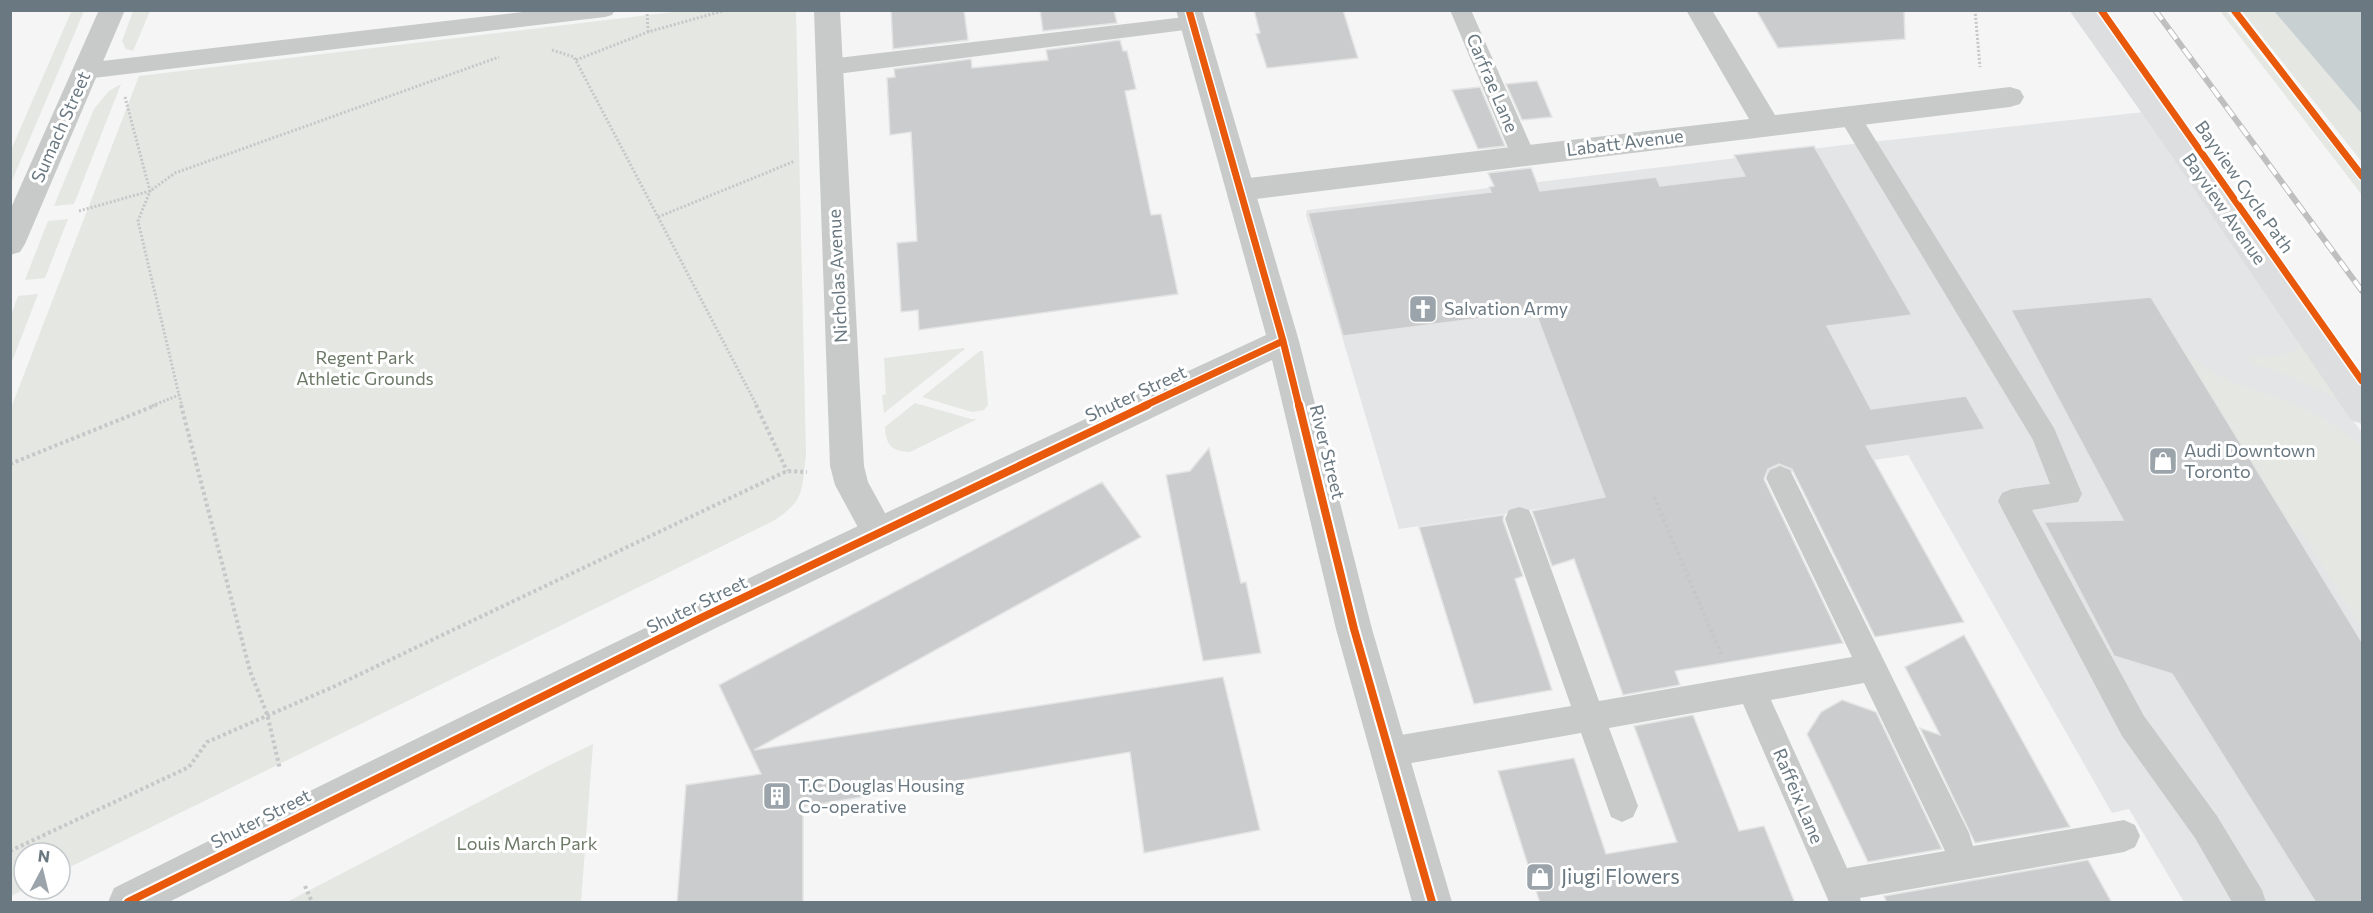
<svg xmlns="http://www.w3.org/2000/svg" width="2373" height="913" font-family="Commissioner,sans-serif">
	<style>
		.built { fill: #e4e5e6 }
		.green { fill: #e4e7e2 }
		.water { fill: #c8d0d2 }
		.building { fill: #cbcccd; stroke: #e4e4e4; stroke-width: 1.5 }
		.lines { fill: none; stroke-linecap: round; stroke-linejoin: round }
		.path-far1 { stroke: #c6c7c8; stroke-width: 3; stroke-dasharray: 2 2; stroke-linecap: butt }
		.path { stroke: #c6c7c8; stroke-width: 4; stroke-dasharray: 3 3; stroke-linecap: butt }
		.service { fill: #c8caca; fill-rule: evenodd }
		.minor { fill: #c8caca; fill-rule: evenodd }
		.tertiary { fill: #c8caca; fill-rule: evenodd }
		.secondary { fill: #dddedf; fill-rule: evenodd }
		.rail-casing { stroke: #bfbfc0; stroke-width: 6 }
		.rail { stroke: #fff; stroke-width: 4; stroke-dasharray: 12; stroke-linecap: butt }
		.cycleway-far1-casing { stroke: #fff; stroke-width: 10 }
		.cycleway-casing { stroke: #fff; stroke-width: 12 }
		.cycleway-far1 { stroke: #e8590c; stroke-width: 7 }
		.cycleway { stroke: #e8590c; stroke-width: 8 }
		.labels { text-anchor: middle; stroke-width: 6; stroke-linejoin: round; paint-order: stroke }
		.street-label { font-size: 18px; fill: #697881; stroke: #fff }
		.poi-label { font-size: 18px; fill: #697881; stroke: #fff; text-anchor: start }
		.park-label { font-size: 18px; fill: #6c7967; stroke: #fff }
		.near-poi-label { font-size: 21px; fill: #697881; stroke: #fff; text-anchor: start }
	</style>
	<rect width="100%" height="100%" fill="#f5f5f5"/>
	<path class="built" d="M2144 112 2362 433V902H2184L2129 809 2112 813 1908 455 1399 529 1306 215 1307 210 1844 145Z"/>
	<path class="green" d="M72 10 84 11 11 183V150Z
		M133 11H150L133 51 126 49 122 41Z
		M682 11H796L806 455C801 491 806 500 773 521L60 872V853H24L25 889 11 896V408L139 76Z
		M2220 11H2226L2362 182V195Z
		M2242 11H2274L2362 114V162Z
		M121 84 74 204 54 206 94 109 109 91Z
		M68 219 45 278 25 280 48 221Z
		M38 294 11 364V315L18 296Z
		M2303 346 2340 400 2278 371 2251 363 2249 360 2251 357 2283 356Z
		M964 348 965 349 884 413 882 395 886 394 884 358Z
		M980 351H983L988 405 984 410 972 412 922 397Z
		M2183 351 2206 369 2231 382 2287 401 2325 419 2362 446V628L2300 529 2294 530Z
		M915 403 971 419H977L910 452C891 451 886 445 885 427Z
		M593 744 581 902H287L550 765Z"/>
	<path class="water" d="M2274 11H2362V114Z"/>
	<path class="building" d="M891 10H964L968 40 893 49Z
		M1040 10H1114L1117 23 1043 31Z
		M1254 10H1343L1358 58 1267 68 1256 34 1260 33Z
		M1756 10H1904L1905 39 1778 48Z
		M1120 40 1123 51H1127L1136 89 1125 91 1151 215 1161 214 1178 294 919 330 918 310 901 312 897 243 917 241 911 132 890 135 887 78 895 77 894 69 971 59 972 68 1048 60 1046 50Z
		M1537 81 1552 117 1522 120 1506 84Z
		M1480 87 1505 146 1478 149 1452 90Z
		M1814 146 1912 315 1827 326 1871 409 1966 396 1985 429 1866 446 1964 622 1875 637 1792 469 1779 464 1768 469 1764 479 1843 643 1675 671 1680 685 1623 695 1574 559 1552 566 1532 511 1605 497 1535 311 1343 336 1308 213 1491 192 1489 187 1494 186 1488 173 1531 168 1540 191 1656 177 1660 186 1745 176 1734 155Z
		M2151 297 2362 642V903H2316L2172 674 2114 656 2044 522 2123 520 2011 310Z
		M1209 448 1241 583 1246 582 1261 653 1203 661 1166 475 1190 471Z
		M1102 482 1141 537 754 750 1223 677 1260 830 1144 853 1130 752 803 807V903H677L686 785 761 774 719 685Z
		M1504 515 1503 520 1523 576 1515 579 1552 690 1474 704 1419 527Z
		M1964 635 2070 827 1975 843 1920 728 1940 735 1905 667Z
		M1842 700 1876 712 1942 849 1868 862 1807 734 1821 712Z
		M1693 715 1739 831 1764 826 1795 903H1540L1498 771 1574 758 1606 854 1677 842 1634 726Z
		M2088 860 2112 903H1887L1884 896Z"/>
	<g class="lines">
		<path class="path-far1" d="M647 10 648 32
			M1975 10 1980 67
			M552 50 574 57 658 217 795 161
			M576 60 648 32 726 10
			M125 97 150 191 138 221 179 395
			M79 211 150 191 175 173 499 57
			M658 217 757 406
			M152 406 179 395 182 406"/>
		<path class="path" d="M181 405 250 671 267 714 280 769
			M756 405 787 471
			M10 464 156 405
			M1654 497 1722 656
			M10 851 189 767 207 742 333 687 787 471 807 472
			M305 886 312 902"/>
		<path class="service" d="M540 10H615L612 15 605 17 85 79 77 76 74 71 77 66 85 63Z
			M1450 10H1471L1535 155 1531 161 1523 163 1515 161 1511 155Z
			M1193 16 1201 18 1204 23 1201 28 829 75 821 72 818 67 821 62 829 59Z
			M1849 108 1857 110 2054 428 2082 494 2078 502 2032 510 2144 716 2217 816 2262 890 2266 902H2232L2195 838 2122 736 2002 509 1998 501 2002 493 2012 489 2050 484 2033 440 1838 116 1841 110Z
			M1780 466 1790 470 1969 833 1973 846 2124 820 2135 825 2140 836 2135 847 2124 852 1860 898 1861 902H1829L1743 704 1609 728 1638 806 1633 817 1622 822 1611 817 1581 733 1389 767 1378 763 1374 752 1378 741 1389 737 1571 706 1505 519 1509 510 1519 507 1529 510 1533 519 1599 701 1852 657 1766 478 1770 470ZM1864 683 1945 851 1847 868 1771 700Z"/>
		<path class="minor" d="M99 10H125L25 244 20 252 10 255V210Z
			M814 10H840L864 466 868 482 896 533 891 544 879 548 867 544 835 485 830 466Z
			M1686 10H1712L1775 115 2010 87 2020 90 2024 97 2020 104 2010 107 1240 201 1230 198 1226 190 1230 182 1240 179 1749 119Z"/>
		<path class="tertiary" d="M1176 10H1202L1299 341 1372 629 1452 902H1412L1336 629 1272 360 716 628 169 902H108L114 888C495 698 879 514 1266 335Z"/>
		<path class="secondary" d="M2069 10H2096L2178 122 2362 386V424L2351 420 2158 136Z"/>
		<g class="rail-casing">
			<path id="rail" d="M2155 10 2362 291"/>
		</g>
		<use href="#rail" class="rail"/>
		<g class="cycleway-far1-casing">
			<path id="cycleway-far1" d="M1189 10 1283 341 1299 406
				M2101 10 2362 381
				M2234 10 2362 176
				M1144 406 1283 341"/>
		</g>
		<g class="cycleway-casing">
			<path id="cycleway" d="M1299 405 1354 629 1432 902
				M128 902 703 617 1147 405"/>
		</g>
		<use href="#cycleway-far1" class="cycleway-far1"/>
		<use href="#cycleway" class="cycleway"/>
	</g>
	<defs>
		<g id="church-square" transform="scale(1.5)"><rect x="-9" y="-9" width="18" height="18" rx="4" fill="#9aa4aa" stroke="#fff"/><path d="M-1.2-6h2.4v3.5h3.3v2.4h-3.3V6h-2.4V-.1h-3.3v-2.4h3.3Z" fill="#fff"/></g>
		<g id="shop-square" transform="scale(1.5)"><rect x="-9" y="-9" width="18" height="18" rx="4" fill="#9aa4aa" stroke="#fff"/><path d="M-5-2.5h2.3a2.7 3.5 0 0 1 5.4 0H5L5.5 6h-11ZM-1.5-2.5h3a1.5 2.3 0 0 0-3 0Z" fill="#fff"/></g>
		<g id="building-square" transform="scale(1.5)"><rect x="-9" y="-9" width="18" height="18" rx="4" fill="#9aa4aa" stroke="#fff"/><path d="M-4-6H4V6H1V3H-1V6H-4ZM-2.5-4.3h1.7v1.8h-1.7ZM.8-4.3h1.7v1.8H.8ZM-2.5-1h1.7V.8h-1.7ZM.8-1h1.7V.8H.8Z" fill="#fff"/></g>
	</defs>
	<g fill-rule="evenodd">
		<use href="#church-square" x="1423" y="309"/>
		<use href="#shop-square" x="2163" y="461"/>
		<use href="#building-square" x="777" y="796"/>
		<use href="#shop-square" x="1540" y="877"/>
	</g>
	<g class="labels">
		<g class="street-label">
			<text transform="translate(1492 83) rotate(67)" y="6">Carfrae Lane</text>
			<text transform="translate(61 127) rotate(-66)" y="6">Sumach Street</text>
			<text transform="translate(1625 143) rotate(-7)" y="6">Labatt Avenue</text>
			<text transform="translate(2244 187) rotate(55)" y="6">Bayview Cycle Path</text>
			<text transform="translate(2224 209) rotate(55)" y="6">Bayview Avenue</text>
			<text transform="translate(838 276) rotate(-93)" y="6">Nicholas Avenue</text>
			<text transform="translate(1136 394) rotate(-25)" y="6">Shuter Street</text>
			<text transform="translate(1327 452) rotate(76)" y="6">River Street</text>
			<text transform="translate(697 605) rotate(-26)" y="6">Shuter Street</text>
			<text transform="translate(1798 796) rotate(67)" y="6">Raffeix Lane</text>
			<text transform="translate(261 819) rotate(-27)" y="6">Shuter Street</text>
		</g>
		<g class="poi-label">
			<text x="1444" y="315">Salvation Army</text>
			<text x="2184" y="457">Audi Downtown<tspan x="2184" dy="21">Toronto</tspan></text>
			<text x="798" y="792">T.C Douglas Housing<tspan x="798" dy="21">Co-operative</tspan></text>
		</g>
		<g class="park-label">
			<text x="365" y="364">Regent Park<tspan x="365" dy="21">Athletic Grounds</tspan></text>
			<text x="527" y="850">Louis March Park</text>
		</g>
		<g class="near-poi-label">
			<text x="1561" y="884">Jiugi Flowers</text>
		</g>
	</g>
	<rect width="2373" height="913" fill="none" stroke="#697881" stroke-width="24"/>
	<g transform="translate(42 871) rotate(7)"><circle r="28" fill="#ffffff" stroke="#c3c9cd" stroke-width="1.5"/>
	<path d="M0-4.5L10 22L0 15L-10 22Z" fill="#9aa4aa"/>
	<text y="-9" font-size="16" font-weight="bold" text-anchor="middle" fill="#697881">N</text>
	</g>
</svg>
